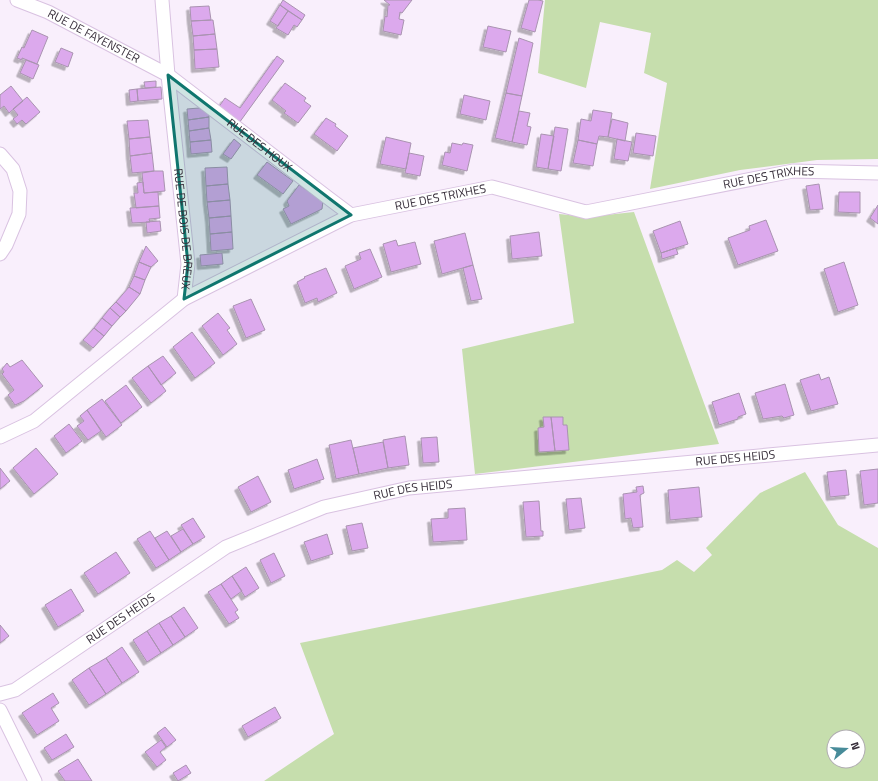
<svg xmlns="http://www.w3.org/2000/svg" width="878" height="781" font-family="'Titillium Web',sans-serif">
	<style>
		.green { fill: #c6dead; fill-rule: evenodd }
		.building { fill: #dca9ed; stroke: #a993b0; filter: url(#shadow) }
		.lines { fill: none; stroke-linecap: round; stroke-linejoin: round }
		.street-casing { stroke: #d9c2e1; stroke-width: 15 }
		.street { stroke: #fff; stroke-width: 13 }
		.marked { fill: #0f766e; fill-opacity: 0.2; stroke: #0f766e; stroke-width: 3; stroke-linejoin: round }
		.labels { text-anchor: middle; stroke-width: 3; stroke-linejoin: round; paint-order: stroke }
		.street-label { font-size: 12px; fill: #372e3a; stroke: #fff }
	</style>
	<defs>
		<filter id="shadow"><feDropShadow dx="-3.5" dy="3.5" stdDeviation="0" flood-color="#0004"/></filter>
	</defs>
	<rect width="100%" height="100%" fill="#f9effc"/>
	<path class="green" d="M545 0H878V159L817 160 740 170 650 189 667 83 644 73 651 33 600 22 586 88 538 73Z
		M634 212 719 444 475 474 462 349 574 323 559 214 588 217Z
		M805 472 838 525 878 548V781H264L334 734 300 643 662 570 677 560 694 572 712 555 706 548 760 493ZM834 737H858V761H834Z"/>
	<path class="building" d="M283 0 305 15 302 20 280 5Z
		M384 0H412L402 13 400 12 399 19 404 20 401 35 383 31 385 16 387 17 388 5H390Z
		M529 0H538L543 1 535 32 521 28Z
		M280 5 288 11 278 26 270 21Z
		M209 6 211 20 191 21 190 7Z
		M288 11 302 20 297 27 294 25 288 35 276 28Z
		M213 20 215 34 193 36 191 21Z
		M488 26 511 31 506 52 483 47Z
		M32 30 48 37 37 64 22 58V60L17 58 22 47 24 48Z
		M215 34 217 49 194 50 193 36Z
		M519 38 533 43 522 96 506 93Z
		M61 48 73 53 68 67 55 62Z
		M217 49 219 67 195 69 194 50Z
		M277 56 284 61 239 123 218 108 225 98 240 108Z
		M26 60 39 65 33 79 20 73Z
		M156 81V87L145 88 144 82Z
		M285 83 306 98 304 101 311 106 298 123 284 113 286 111 272 100Z
		M11 86 23 101 9 113 4 106 0 109V95Z
		M161 87 162 99 138 101 137 89Z
		M137 89 138 101 130 102 129 90Z
		M506 93 522 96 512 142 495 138Z
		M464 95 490 101 486 120 460 114Z
		M27 97 40 112 26 124 22 120 17 124 13 119 18 115 13 109Z
		M199 108 209 114V117L188 120 187 109Z
		M593 110 612 113 608 137 599 136 597 144 578 140 581 119 591 121Z
		M519 111 530 113 527 126 531 127 527 145 512 142Z
		M209 117V128L189 131 188 120Z
		M326 118 336 124 335 126 348 136 337 151 314 134Z
		M612 119 628 123 625 141 608 137Z
		M148 120 150 137 129 139 127 121Z
		M555 127 568 129 561 171 548 169Z
		M209 128 211 140 190 142 189 131Z
		M636 133 656 136 653 156 633 153Z
		M541 134 554 136 548 169 536 167Z
		M150 137 152 153 130 156 129 139Z
		M386 137 411 143 406 169 380 164Z
		M234 139 241 145 231 159 223 154Z
		M617 139 632 142 628 161 614 159Z
		M211 140 212 152 191 154 190 142Z
		M578 140 597 144 593 166 573 163Z
		M452 143 462 145 463 143 473 145 467 171 442 165 445 152 450 153Z
		M152 153 154 171 132 173 130 156Z
		M409 153 424 156 420 176 405 173Z
		M267 162 293 181 283 194 257 175Z
		M227 167 228 184 206 186 205 168Z
		M154 171H163L165 191 144 193 142 173Z
		M143 182 144 193 158 192 159 206 136 208 134 193H138L137 183Z
		M228 184 230 200 207 202 206 186Z
		M819 184 823 209 810 210 806 186Z
		M299 185 323 201 322 209 291 224 283 209 289 206 287 201Z
		M839 192H860V213L838 212Z
		M230 200 231 216 209 218 207 202Z
		M878 205V224L870 218Z
		M159 206 160 218 149 219 150 222 132 223 130 208Z
		M231 216 232 232 210 234 209 218Z
		M766 220 778 251 738 265 728 238 750 230 749 226Z
		M160 221 161 231 147 233 146 222Z
		M680 221 688 244 661 253 653 231Z
		M232 232 233 249 211 251 210 234Z
		M539 232 542 256 512 259 510 236Z
		M465 233 473 265 442 274 434 241Z
		M396 240 398 246 415 242 421 264 391 272 383 244Z
		M146 246 158 261 151 267 139 262Z
		M676 248 678 254 662 259 661 253Z
		M370 249 382 277 354 289 345 266 361 259 359 253Z
		M222 253 223 264 201 266 200 255Z
		M139 262 151 267 145 280 134 276Z
		M844 262 858 305 838 312 824 269Z
		M473 265 482 299 471 301 463 268Z
		M326 268 337 293 318 302 317 298 305 303 297 282 305 278 304 277Z
		M134 276 145 280 140 294 129 287Z
		M129 287 140 294 126 311 116 302Z
		M251 299 265 330 246 338 233 306Z
		M116 302 126 311 120 317 110 308Z
		M110 308 120 317 112 326 102 318Z
		M218 313 230 328 227 330 237 344 223 355 202 326Z
		M102 318 112 326 104 336 94 328Z
		M94 328 104 336 93 348 83 340Z
		M192 332 215 363 195 378 173 347Z
		M163 356 176 373 161 385 148 366Z
		M22 360 43 386 24 401 15 405 8 395 14 390 2 374 4 372 2 369 7 363 10 367Z
		M148 366 166 391 151 403 132 378Z
		M819 374 821 380 829 377 838 404 811 411 800 380Z
		M785 384 794 415 784 418 782 416 763 419 755 393Z
		M126 385 142 407 121 423 105 401Z
		M739 393 746 414 738 417V419L719 425 712 402Z
		M102 399 122 425 106 437 87 410Z
		M87 410 101 431 88 440 77 426 84 421 80 416Z
		M543 417H551L555 451 539 452 538 428 544 427Z
		M551 417H563V425H567L569 450 555 451Z
		M69 424 82 441 66 453 54 436Z
		M405 436 409 465 388 468 383 440Z
		M437 437 439 462 423 463 421 438Z
		M351 440 359 474 336 479 329 445Z
		M383 442 388 468 359 474 353 448Z
		M36 448 58 474 34 494 13 468Z
		M317 459 324 479 294 489 288 470Z
		M0 468 10 481 0 489Z
		M878 469V503L864 505 860 471Z
		M846 470 849 495 830 497 827 472Z
		M258 476 271 502 251 512 238 487Z
		M643 486 644 493 640 495 643 527 633 528 631 518 625 519 623 494 637 492 636 487Z
		M699 487 702 517 670 520 668 490Z
		M581 498 585 528 569 530 566 499Z
		M539 501 541 531H543V536L526 537 523 502Z
		M465 508 467 540 433 542 431 519 448 518V509Z
		M193 518 205 537 193 544 181 525Z
		M362 523 368 548 352 551 346 526Z
		M183 529 193 544 181 552 171 536Z
		M150 531 169 560 156 568 137 539Z
		M167 531 181 552 169 560 155 538Z
		M327 534 333 554 311 561 304 542Z
		M116 552 130 573 98 594 84 573Z
		M274 553 285 576 271 583 260 560Z
		M246 567 259 588 245 597 232 576Z
		M232 576 242 591 231 599 221 584Z
		M221 584 238 610 235 612 239 618 229 624 208 592Z
		M71 589 84 611 58 627 45 605Z
		M184 607 198 628 185 637 171 616Z
		M171 616 185 637 173 645 159 623Z
		M159 623 173 645 161 653 147 631Z
		M0 625 9 636 0 643Z
		M147 631 161 653 147 662 133 640Z
		M122 647 139 672 122 683 106 658Z
		M106 658 122 683 106 694 89 668Z
		M89 668 106 694 89 705 72 680Z
		M53 693 59 703 51 708 59 721 37 735 22 713Z
		M275 707 281 718 248 737 242 726Z
		M165 727 176 740 167 747 157 733Z
		M66 734 74 747 52 760 44 748Z
		M161 740 166 747 160 752 166 760 157 767 145 752Z
		M78 759 92 781H65L58 771Z
		M186 765 191 773 178 781 173 773Z"/>
	<g class="lines">
		<g class="street-casing">
			<g id="street">
				<path id="s1" d="M17 0 48 12 168 75 327 197 351 215"/>
				<path id="s2" d="M162 0 168 75 188 264 184 299"/>
				<path d="M0 154 13 169 20 191 19 214 6 245 0 254"/>
				<path id="s3" d="M0 437 34 421 184 299 351 215 492 187 586 212 793 171 878 173"/>
				<path id="s4" d="M0 694 15 690 226 547 324 507 409 488 878 445"/>
				<path d="M0 710 35 781"/>
			</g>
		</g>
		<use href="#street" class="street"/>
	</g>
	<path class="marked" d="M168 75 351 215 184 299 188 264Z"/>
	<g class="labels">
		<g class="street-label">
			<text dy="4" stroke="none"><textPath href="#s1" startOffset="85">RUE DE FAYENSTER</textPath></text>
			<text dy="4" stroke="none"><textPath href="#s1" startOffset="284">RUE DES HOUX</textPath></text>
			<text dy="4" stroke="none"><textPath href="#s3" startOffset="845">RUE DES TRIXHES</textPath></text>
			<text dy="4" stroke="none"><textPath href="#s3" startOffset="509">RUE DES TRIXHES</textPath></text>
			<text dy="4" stroke="none"><textPath href="#s2" startOffset="230">RUE DE BOIS DE BREUX</textPath></text>
			<text dy="4" stroke="none"><textPath href="#s4" startOffset="791">RUE DES HEIDS</textPath></text>
			<text dy="4" stroke="none"><textPath href="#s4" startOffset="467">RUE DES HEIDS</textPath></text>
			<text dy="4" stroke="none"><textPath href="#s4" startOffset="143">RUE DES HEIDS</textPath></text>
		</g>
	</g>
	<g transform="translate(846 749) rotate(72)"><circle r="19" fill="#ffffff" stroke="#afabb0"/>
	<path d="M0-3L7 15L0 10L-7 15Z" fill="#478b99"/>
	<text y="-6" font-size="11" font-weight="bold" text-anchor="middle" fill="#372e3a">N</text>
	</g>
</svg>
